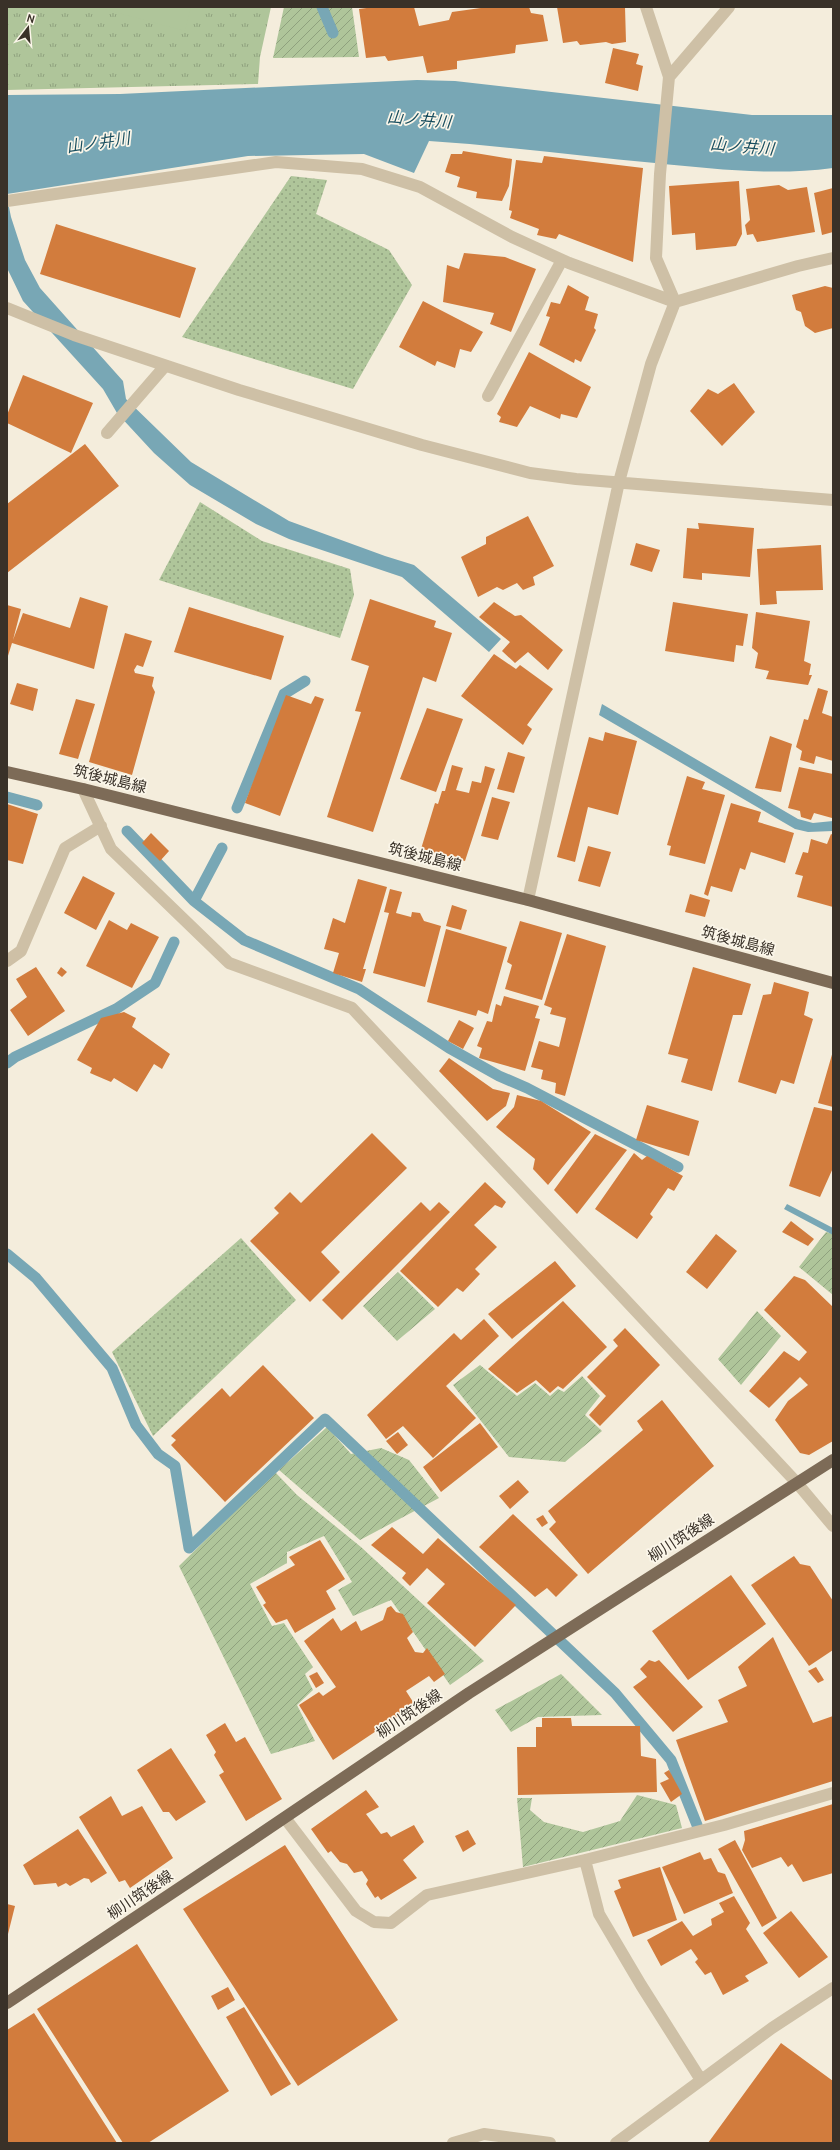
<svg xmlns="http://www.w3.org/2000/svg" width="840" height="2150" font-family="Cabin,'Noto Sans JP',sans-serif">
	<style>
		.grass { fill: url(#grass-dots) }
		.park { fill: url(#park-tufts) }
		.garden { fill: url(#garden-furrows) }
		.pitch { fill: #afc59a }
		.water { fill: #78a7b5 }
		.lines { fill: none; stroke-linecap: round; stroke-linejoin: round }
		.stream { stroke: #78a7b5; stroke-width: 11 }
		.building { fill: #d27c3d }
		.minor { stroke: #cec0a6; stroke-width: 12 }
		.major { stroke: #7d6b57; stroke-width: 12 }
		.labels { text-anchor: middle; stroke-width: 3.5; stroke-linejoin: round; paint-order: stroke }
		.street-label { font-size: 15px; fill: #393128; stroke: #fbf6e9 }
		.water-label { font-size: 16px; font-style: italic; fill: #194e5f; stroke: #fbf6e9 }
	</style>
	<defs>
		<pattern id="grass-dots" width="8" height="8" patternUnits="userSpaceOnUse"><rect width="8" height="8" fill="#afc59a"/><path d="M2 2h.1M6 6h.1" fill="none" stroke="#8fa17e" stroke-width="1.8" stroke-linecap="round"/></pattern>
		<pattern id="park-tufts" width="24" height="20" patternUnits="userSpaceOnUse"><rect width="24" height="20" fill="#afc59a"/><path d="M3 7l-1-3M5 7V3M7 7l1-3M15 17l-1-3M17 17v-4M19 17l1-3" fill="none" stroke="#8fa17e"/></pattern>
		<pattern id="garden-furrows" width="10" height="10" patternUnits="userSpaceOnUse"><rect width="10" height="10" fill="#afc59a"/><path d="M-1 1l2-2M0 10L10 0M9 11l2-2" fill="none" stroke="#8fa17e"/></pattern>
	</defs>
	<rect width="100%" height="100%" fill="#f4eddc"/>
	<path class="grass" d="M291 176 327 180 316 214 389 250 412 285 353 389 182 337Z
		M200 502 262 541 350 569 354 595 340 638 159 580Z
		M241 1238 296 1300 153 1436 112 1352Z"/>
	<path class="park" d="M7 7H271L260 57 258 84 7 90Z"/>
	<path class="garden" d="M284 7H352L359 57 273 58Z
		M826 1232 833 1234V1295L799 1267Z
		M398 1272 435 1309 397 1341 363 1306Z
		M757 1311 781 1336 741 1385 718 1359Z
		M480 1365 517 1396 535 1383 550 1396 558 1389 564 1392 582 1376 600 1396 585 1415 602 1431 565 1462 509 1457 453 1385Z
		M327 1427 351 1454 381 1448 409 1460 439 1498 360 1540 279 1470Z
		M275 1472 297 1495 361 1547 484 1661 450 1685 391 1600 353 1616 338 1590 352 1582 324 1536 287 1552V1563L250 1584 272 1626 284 1623 313 1667 305 1674 313 1690 297 1705 315 1741 271 1754 179 1566Z
		M561 1674 602 1715 538 1717 511 1732 495 1710Z
		M637 1795 676 1805 682 1828 523 1867 517 1798H532L530 1810 544 1822 583 1832 620 1821Z"/>
	<path class="pitch" d="M96 7H191L185 31Z"/>
	<path class="water" d="M417 80 455 81 752 115H833V168C773 176 714 169 655 163 580 156 505 146 429 141L414 173 364 154 248 156 7 194V95L120 94Z
		M7 197 11 217 25 260 40 288 123 381 126 399 191 462 289 521 385 556 414 565 501 639 489 652 402 577 289 539 256 524 190 485 154 453 117 413 103 389 23 301 7 268Z
		M602 704 798 819 813 823 833 821V831L808 832 795 829 599 715Z
		M787 1204 833 1228V1235L784 1209Z"/>
	<g class="lines">
		<path class="stream" d="M322 7 333 33
			M7 797 37 805
			M237 808 284 694 305 681
			M127 831 194 901 244 940 359 989 449 1048 499 1076 527 1088 678 1167
			M194 901 222 848
			M7 1063 15 1057 116 1009 155 983 174 942
			M7 1254 36 1278 112 1368 136 1425 158 1454 175 1466 189 1548 325 1419 615 1693 671 1760 697 1825"/>
	</g>
	<path class="building" d="M374 7H414L419 26 449 20 452 12 488 7H529L531 13 543 15 548 41 516 45 515 53 457 61V69L427 73 423 56 388 61 385 56 366 58 359 9Z
		M557 7H625L626 42 612 44 606 42 580 45 577 41 563 43Z
		M613 48 639 54 636 64 643 66 638 91 605 83Z
		M463 151 512 159 509 186 502 201 476 198 477 192 457 187 460 177 445 172 451 154H462Z
		M544 156 643 168 633 262 559 234 556 239 537 235 539 229 510 218 512 211 509 210 516 160 542 163Z
		M739 181 742 234 736 246 696 250 695 233 672 235 669 186Z
		M779 185 788 190 807 187 815 232 757 242 753 234 747 235 745 225 750 220 746 189Z
		M833 188V232L822 235 814 193Z
		M56 224 196 268 180 318 40 274Z
		M464 253 505 257 536 269 511 332 490 324 494 313 443 302 447 265 459 269Z
		M568 285 589 297 585 310 598 314 594 328 596 330 581 362 575 359 574 363 539 345 550 317 546 316 551 302 560 304Z
		M825 286 833 288V328L815 333 805 326 801 312 796 310 792 295Z
		M423 301 483 332 471 352 460 349 455 368 437 361 435 366 399 347Z
		M529 352 591 387 577 418 561 414 560 419 530 406 517 427 499 422 501 417 497 414Z
		M23 375 93 403 71 453 7 423V415Z
		M734 383 755 412 722 446 690 411 708 389 718 394Z
		M85 444 119 486 7 573V504Z
		M528 516 554 566 533 577 535 585 523 590 517 583 503 590 497 587 478 597 461 557 486 544V537Z
		M698 523 754 528 750 577 702 573V580L683 578 687 528 699 529Z
		M636 543 660 550 652 572 630 565Z
		M821 545 823 590 776 591 777 604 760 605 757 549Z
		M80 597 108 606 94 669 12 643 7 659V605L21 609 13 640 23 613 70 628Z
		M370 599 436 621 434 627 452 633 436 682 423 677 373 832 327 817 361 712 355 711 369 666 351 660Z
		M494 602 515 616 521 615 563 650 548 670 528 652 515 663 502 651 510 642 479 617Z
		M673 602 748 614 743 646 736 645 734 662 665 651Z
		M189 607 284 636 271 680 174 652Z
		M756 612 810 621 804 661 811 664 809 675H812L808 685 766 679 769 671 755 668 758 653 752 648Z
		M125 633 152 641 143 667 137 665 134 670 135 673 154 677 152 686 155 692 132 775 89 762Z
		M494 654 516 669 520 665 553 689 527 725 532 729 523 745 461 696Z
		M17 683 38 689 33 711 10 704Z
		M818 688 828 691 822 713 833 717V761L816 756 814 764 800 760 802 751 796 747 804 719 808 720Z
		M286 695 311 704 315 696 324 699 280 816 245 803Z
		M76 699 95 704 78 759 59 754Z
		M427 708 463 719 436 792 400 779Z
		M605 732 637 741 618 815 588 807 575 862 557 857 589 737 603 741Z
		M770 736 792 744 781 792 755 788Z
		M508 752 525 757 514 793 497 789Z
		M452 765 463 768 456 790 469 793 472 781 481 783 485 766 495 769 465 861 421 849 435 803 438 804 442 791H445Z
		M799 767 833 774 832 818 814 813 811 820 801 817 800 811 788 808Z
		M687 776 705 782 702 789 725 795 705 864 669 855 671 846 667 845Z
		M492 797 510 802 498 840 481 836Z
		M731 803 761 812 758 822 794 833 785 863 751 852 745 870 740 868 732 892 711 886 708 896 704 894Z
		M7 804 38 814 23 864 7 860Z
		M151 833 169 851 160 861 142 843Z
		M831 834 833 835V907L797 897 803 876 795 874 803 852 808 853 811 839 827 844Z
		M588 846 611 852 600 887 578 881Z
		M83 876 115 893 96 930 64 913Z
		M358 879 387 887 363 969H366L362 982 333 973 339 953 324 949 333 918 345 923Z
		M390 889 402 892 396 913 411 917 412 912 420 913 424 921 441 926 425 987 373 973 389 913 384 912Z
		M690 894 710 900 705 917 685 912Z
		M452 905 467 910 461 930 446 926Z
		M109 920 127 930 131 923 159 937 132 988 86 966Z
		M520 921 562 933 542 1000 505 989 512 965 507 962Z
		M446 929 507 947 488 1014 478 1010 476 1016 427 1002Z
		M567 934 606 946 565 1096 555 1093 556 1083 541 1079 543 1070 531 1067 539 1041 559 1047 566 1018 550 1014 552 1008 544 1005Z
		M36 967 65 1011 28 1036 10 1010 27 997 16 979Z
		M61 967 67 972 62 977 57 973Z
		M693 967 751 984 742 1015H733L712 1091 681 1082 688 1059 668 1054Z
		M774 982 809 992 804 1015 813 1019 794 1084 781 1080 776 1094 738 1082 763 995 771 994Z
		M504 996 539 1006 535 1018 540 1019 525 1071 479 1058 482 1048 477 1046 487 1021 492 1022 496 1004 501 1006Z
		M124 1012 136 1018 132 1027 170 1054 162 1069 154 1064 137 1092 114 1078 111 1082 90 1073 92 1068 77 1060 101 1018Z
		M459 1020 474 1028 463 1049 448 1041Z
		M833 1051V1107L818 1103Z
		M449 1058 493 1089 510 1093 506 1106 487 1121 439 1071Z
		M517 1095 541 1101 591 1132 548 1185 533 1169 535 1159 496 1127 514 1107Z
		M647 1105 699 1121 689 1156 636 1140Z
		M814 1107 833 1111V1168L820 1197 789 1186Z
		M372 1133 407 1168 321 1252 340 1272 310 1302 250 1241 279 1213 274 1208 290 1192 301 1203Z
		M595 1134 627 1150 577 1214 554 1190Z
		M634 1153 642 1160 647 1156 683 1176 674 1191 668 1188 650 1214 653 1217 637 1239 595 1209Z
		M485 1182 506 1202 502 1208 495 1205 474 1225 497 1247 475 1269 480 1274 463 1292 457 1288 438 1307 400 1271Z
		M421 1202 430 1211 439 1202 450 1212 342 1320 322 1300Z
		M791 1221 814 1239 808 1246 782 1232Z
		M716 1234 737 1251 707 1289 686 1272Z
		M555 1261 576 1286 512 1339 488 1314Z
		M794 1276 805 1280 833 1307V1441L809 1455 800 1453 775 1420 788 1401 808 1385 800 1377 769 1408 749 1391 784 1351 799 1361 807 1352 764 1310Z
		M563 1301 607 1347 563 1389 558 1386 550 1393 536 1380 517 1393 488 1369Z
		M484 1319 499 1336 446 1386 476 1418 433 1458 403 1426 386 1439 367 1415 454 1333 461 1340Z
		M625 1328 660 1365 600 1426 589 1415 606 1396 587 1377 618 1346 613 1340Z
		M263 1365 314 1418 225 1502 171 1445 176 1440 171 1436 222 1388 230 1397Z
		M662 1400 714 1466 588 1574 549 1529 556 1522 548 1511 643 1430 637 1421Z
		M480 1423 498 1447 441 1492 423 1467Z
		M398 1432 408 1445 397 1454 386 1441Z
		M518 1480 529 1492 510 1509 499 1496Z
		M513 1514 578 1575 556 1597 547 1588 535 1597 479 1547Z
		M543 1515 548 1523 542 1527 536 1519Z
		M392 1527 423 1554 438 1538 516 1605 475 1647 427 1603 445 1584 427 1568 410 1586 402 1578 406 1573 371 1545Z
		M320 1540 345 1579 326 1591 336 1609 295 1633 287 1619 276 1623 263 1605 266 1603 256 1587 295 1565 289 1557Z
		M794 1556 800 1564 810 1566 833 1601V1650L809 1666 751 1585Z
		M731 1575 766 1624 688 1680 652 1631Z
		M391 1606 396 1612 403 1614 413 1632 407 1638 415 1652 423 1653 427 1648 445 1674 434 1682 429 1676 406 1691 415 1705 333 1760 299 1705 319 1692 323 1696 336 1687 304 1641 333 1618 341 1631 356 1621 361 1631 383 1620 387 1608Z
		M773 1637 813 1723 833 1716V1781L705 1821 676 1740 728 1722 718 1700 747 1686 738 1667Z
		M649 1660 655 1662 659 1660 703 1707 673 1732 633 1687 647 1677 640 1669Z
		M816 1667 824 1680 818 1683 808 1671Z
		M317 1672 324 1683 316 1688 309 1676Z
		M542 1718H571L572 1726H640L641 1756 656 1759 657 1792 518 1795 517 1747H536V1727H542Z
		M225 1723 236 1742 245 1737 282 1799 246 1821 219 1775 224 1772 214 1755 216 1752 206 1735Z
		M171 1748 206 1802 176 1821 169 1812H163L137 1770Z
		M669 1770 682 1794 671 1802 660 1783 669 1779 664 1773Z
		M366 1790 379 1807 366 1814 381 1834 387 1832 391 1837 414 1825 424 1842 403 1860 417 1878 381 1900 378 1896 375 1898 366 1884 368 1880 362 1871 354 1873 347 1864 340 1862 331 1851 328 1853 311 1829Z
		M111 1796 122 1816 142 1806 173 1858 130 1888 125 1880 119 1882 79 1817Z
		M833 1804V1873L803 1882 792 1864 788 1867 781 1857 752 1868 742 1850 745 1840 744 1831Z
		M78 1829 107 1873 91 1883 89 1879 84 1878 70 1886 66 1883 58 1887 56 1883 34 1885 23 1865Z
		M468 1830 476 1844 463 1852 455 1836Z
		M735 1840 777 1918 762 1927 718 1849Z
		M285 1845 398 2020 298 2086 183 1909Z
		M700 1852 704 1860 711 1858 718 1872 725 1874 733 1893 684 1914 662 1867Z
		M660 1867 677 1920 633 1937 614 1891 621 1888 618 1880Z
		M734 1896 750 1923 746 1929 768 1963 745 1976 749 1981 723 1995 711 1972 705 1975 695 1962 698 1959 691 1949 661 1966 647 1940 682 1921 693 1936 712 1925 711 1919 724 1912 719 1903Z
		M7 1904 15 1906 8 1934H7Z
		M791 1911 828 1957 799 1978 763 1933Z
		M137 1944 229 2091 148 2143H123L37 2009Z
		M228 1987 235 2000 218 2010 211 1996Z
		M244 2007 291 2084 271 2096 226 2017Z
		M34 2013 117 2143H7V2030Z
		M781 2043 833 2081V2143H708Z"/>
	<g class="lines">
		<path class="minor" d="M669 77 729 7
			M7 201 276 162 362 169 420 187 512 237 569 263 675 302 798 266 833 258
			M7 308 74 335 239 390 422 445 530 473 576 479 833 500
			M488 396 562 260
			M107 433 165 366
			M83 789 111 849 229 963 352 1008 797 1483 833 1526
			M528 900 619 482 651 364 675 302 656 258 660 174 669 77 646 7
			M7 961 21 951 65 848 101 826
			M285 1818 356 1911 374 1922 391 1923 427 1895 585 1860 724 1825 833 1793
			M585 1860 599 1914 641 1985 701 2080
			M453 2143 484 2134 550 2143
			M616 2143 772 2028 833 1988"/>
		<path class="major" d="M7 772 83 789 528 900 833 983
			M7 2003 247 1843 469 1693 833 1460"/>
	</g>
	<g class="labels">
		<g class="street-label">
			<text transform="translate(110 779) rotate(14)" y="5">筑後城島線</text>
			<text transform="translate(425 857) rotate(14)" y="5">筑後城島線</text>
			<text transform="translate(738 941) rotate(15)" y="5">筑後城島線</text>
			<text transform="translate(681 1538) rotate(-33)" y="5">柳川筑後線</text>
			<text transform="translate(409 1714) rotate(-34)" y="5">柳川筑後線</text>
			<text transform="translate(140 1895) rotate(-34)" y="5">柳川筑後線</text>
		</g>
		<g class="water-label">
			<text transform="translate(419 119) rotate(5)" y="6">山ノ井川</text>
			<text transform="translate(98 142) rotate(-8)" y="6">山ノ井川</text>
			<text transform="translate(742 146) rotate(5)" y="6">山ノ井川</text>
		</g>
	</g>
	<rect width="840" height="2150" fill="none" stroke="#393128" stroke-width="16"/>
	<g transform="translate(28 28) rotate(16)" stroke="#fbf6e9" stroke-width="3" paint-order="stroke">
	<path d="M0-3L7 15L0 10L-7 15Z" fill="#393128"/>
	<text y="-6" font-size="11" font-weight="bold" text-anchor="middle" fill="#393128">N</text>
	</g>
</svg>
